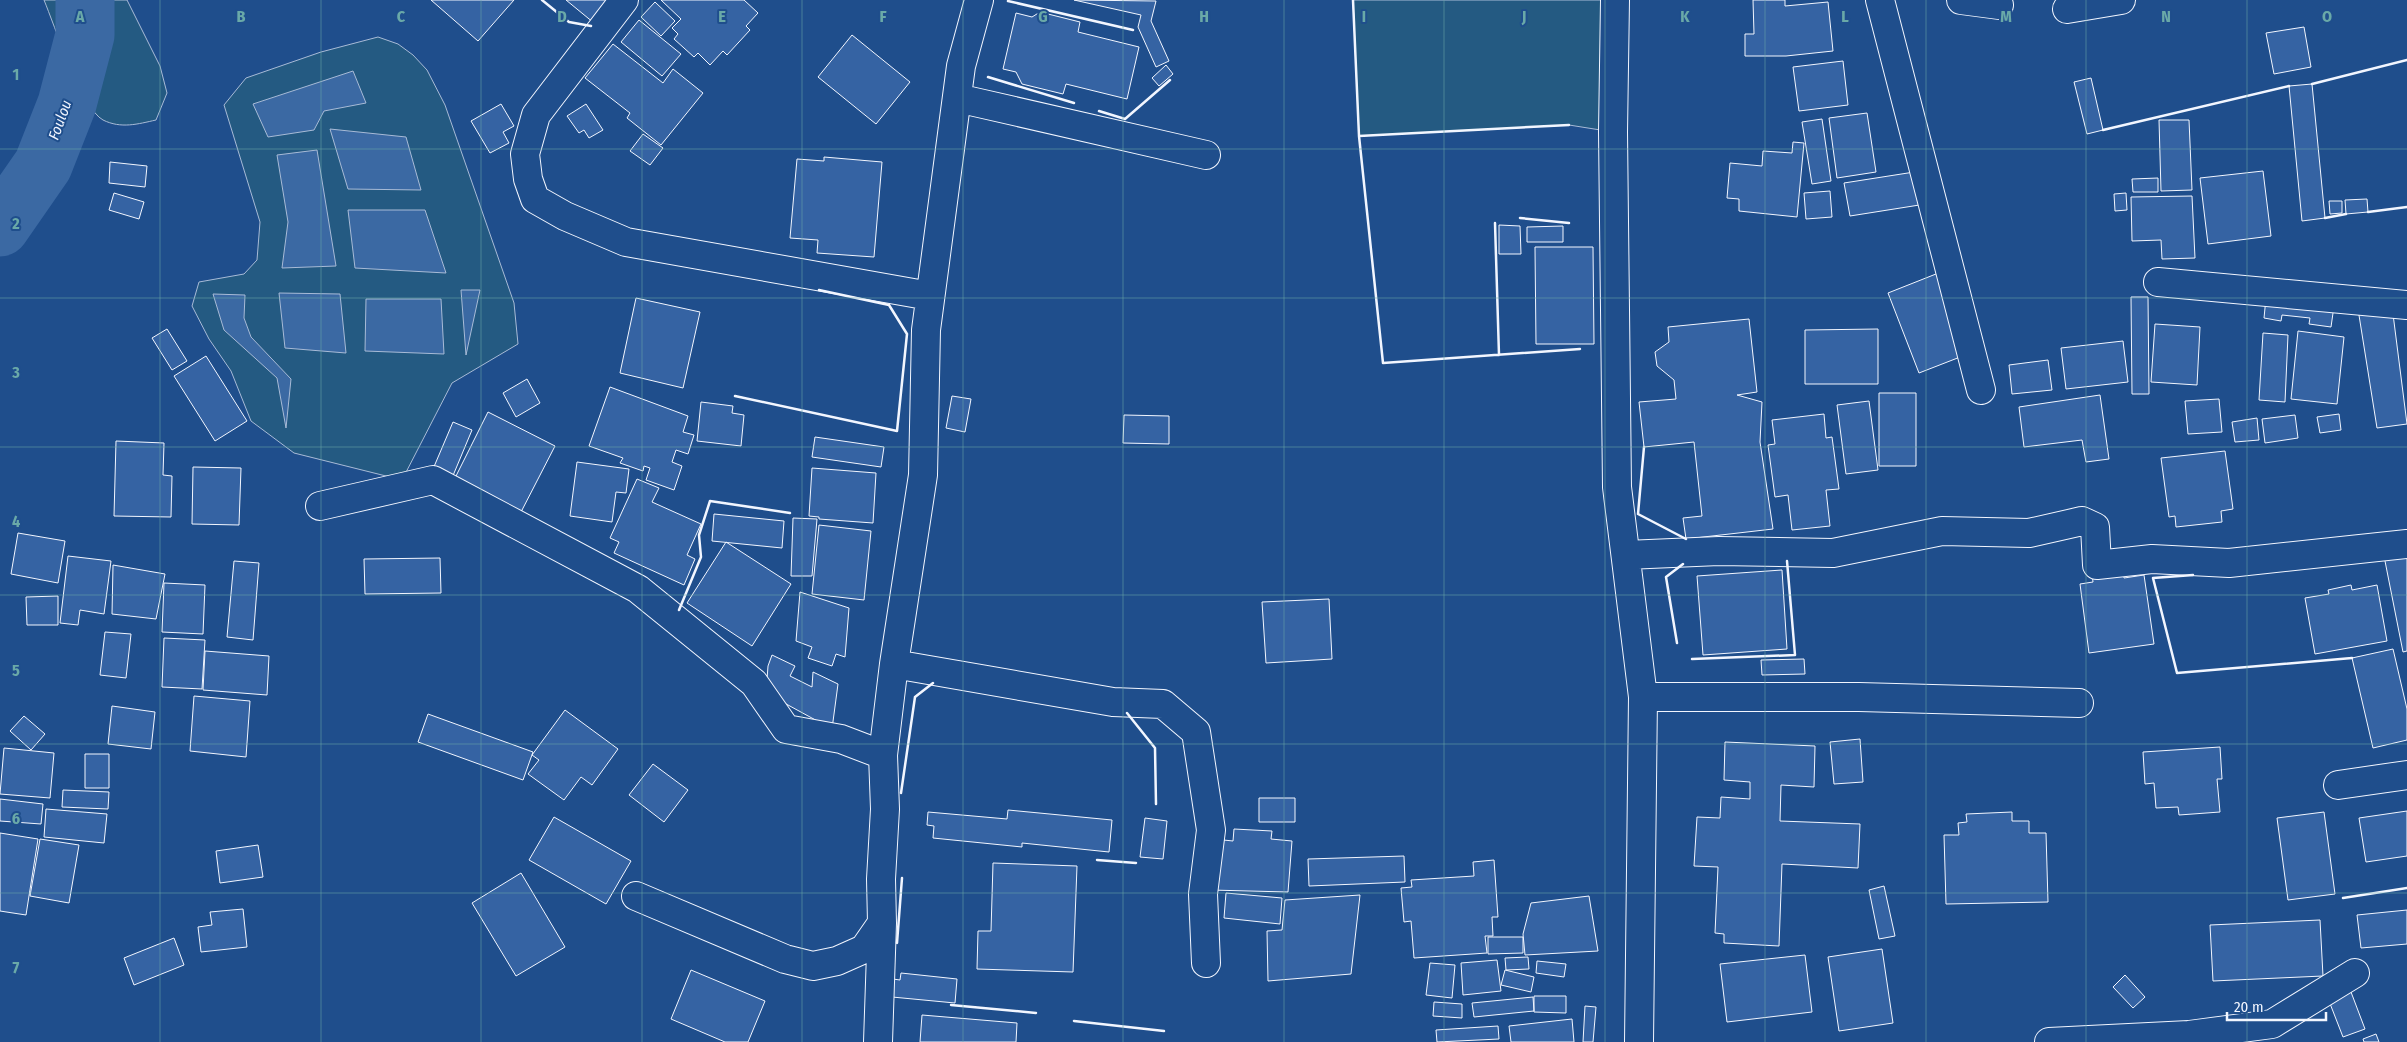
<svg xmlns="http://www.w3.org/2000/svg" width="2407" height="1042" font-family="'Fira Sans Condensed',sans-serif">
	<style>
		.green { fill: #245a82; stroke: #a8bbd7 }
		.water { fill: #3b69a3; stroke: #a8bbd7 }
		.lines { fill: none; stroke-linecap: round; stroke-linejoin: round }
		.river { stroke: #3b69a3; stroke-width: 59 }
		.building { fill: #3563a3; stroke: #f2f6ff }
		.minor-casing { stroke: #f2f6ff; stroke-width: 30 }
		.minor { stroke: #1f4e8c; stroke-width: 28 }
		.wall { stroke: #f2f6ff; stroke-width: 2.5 }
		.grid { fill: none; stroke: #6aa9a8; stroke-width: 1; stroke-opacity: 0.55 }
		.labels { text-anchor: middle; stroke-width: 4; stroke-linejoin: round; paint-order: stroke }
		.water-label { font-size: 15px; font-style: italic; fill: #f2f6ff; stroke: #1f4e8c }
		.grid-label { font-size: 16px; text-anchor: middle; font-weight: bold; fill: #6aa9a8; stroke: #1f4e8c; stroke-width: 4; stroke-linejoin: round; paint-order: stroke }
	</style>
	<rect width="100%" height="100%" fill="#1f4e8c"/>
	<path class="green" d="M44 0H127L160 66 167 93 156 120C138 124 121 129 103 120 82 109 54 24 44 0Z
		M1353 0H1615L1613 132 1569 125 1359 136Z
		M378 37 398 44 413 55 427 70 445 105 514 303 518 344 452 383 402 480 294 453 251 421 231 371 209 339 192 306 199 282 244 274 257 260 260 222 224 105 246 78 321 52Z"/>
	<path class="water" d="M353 71 366 103 324 111 314 130 268 137 253 104Z
		M330 129 406 137 421 190 348 189Z
		M317 150 336 266 282 268 288 222 277 155Z
		M348 210H425L446 273 355 268Z
		M461 290H480L466 355Z
		M279 293 340 294 346 353 285 348Z
		M213 294 245 295 244 318 251 337 291 379 286 428 277 378 224 330Z
		M366 299H441L444 354 365 351Z"/>
	<g class="lines">
		<path class="river" d="M0 227 43 165 67 104 85 35V0"/>
	</g>
	<path class="building" d="M431 0H514L478 41Z
		M566 0H612L594 23Z
		M661 0H744L758 13 746 26 750 30 727 55 723 51 710 65 698 53 694 57 674 39 678 34 672 28 681 19Z
		M1074 0 1156 1 1151 21 1169 61 1156 67 1138 27 1141 15Z
		M1753 0H1785V6L1828 2 1833 51 1786 56H1745V34H1754Z
		M655 2 675 21 661 36 641 17Z
		M1040 12 1080 22 1078 32 1139 47 1127 99 1066 84 1063 94 1022 84 1016 72 1003 69 1016 13 1032 17Z
		M639 20 681 54 662 76 621 42Z
		M2304 27 2311 67 2274 74 2266 33Z
		M852 35 910 82 876 124 818 77Z
		M613 44 663 83 673 69 703 93 661 145 627 118 630 113 585 78Z
		M1843 61 1848 105 1799 111 1793 67Z
		M1166 65 1173 74 1159 86 1152 78Z
		M2091 78 2103 130 2087 134 2074 82Z
		M2312 84 2325 218 2302 221 2289 86Z
		M501 104 514 126 503 132 509 143 490 153 471 121Z
		M586 104 603 130 589 138 584 130 579 133 567 116Z
		M1867 113 1876 172 1837 178 1829 118Z
		M1822 119 1831 181 1812 184 1802 122Z
		M2159 120H2189L2192 190 2161 191Z
		M643 134 663 148 650 165 630 151Z
		M1793 142 1804 143 1797 217 1739 211V199L1727 198 1730 163 1762 166 1763 151 1792 153Z
		M824 157 882 162 874 257 817 253 818 240 790 238 797 159 824 161Z
		M110 162 147 166 145 187 109 183Z
		M1927 170 1932 203 1850 216 1844 183Z
		M2263 171 2271 236 2208 244 2200 178Z
		M2158 178V192H2133L2132 179Z
		M1830 191 1832 217 1806 219 1804 193Z
		M114 193 144 202 139 219 109 210Z
		M2126 193 2127 210 2115 211 2114 194Z
		M2192 196 2195 258 2162 259 2161 240 2132 241 2131 197Z
		M2367 199 2368 212 2346 214 2345 200Z
		M2329 201H2342V213L2330 214Z
		M1499 225 1520 226 1521 254H1499Z
		M1563 226V242H1527V227Z
		M1535 247H1593L1594 344H1536Z
		M1941 272 1973 352 1919 373 1888 293Z
		M2131 297H2148L2149 394H2132Z
		M636 298 700 312 683 388 620 373Z
		M2266 298 2334 306 2331 327 2309 324 2310 318 2282 315 2281 321 2264 318Z
		M2358 309 2393 314 2407 424 2377 428Z
		M1749 319 1757 392 1737 395 1762 402 1760 442 1773 529 1686 539 1683 518 1702 516 1694 442 1644 447 1639 402 1676 399 1674 380 1657 366 1655 352 1669 342 1668 327Z
		M2155 324 2200 327 2197 385 2151 382Z
		M167 329 187 361 172 370 152 338Z
		M1878 329V384H1805V330Z
		M2298 331 2344 337 2337 404 2291 399Z
		M2263 333 2288 335 2285 402 2259 400Z
		M2123 341 2128 382 2066 389 2061 348Z
		M206 356 247 421 215 441 174 376Z
		M2048 360 2052 390 2012 394 2009 365Z
		M527 379 540 403 516 417 503 393Z
		M610 387 688 416 683 432 694 435 688 454 676 450 672 462 682 466 674 490 646 480 650 468 644 466 643 471 620 463 623 458 589 446Z
		M1879 393H1916V466H1879Z
		M2100 395 2109 459 2086 462 2082 440 2024 447 2019 407Z
		M952 396 971 399 965 432 946 428Z
		M2219 399 2222 432 2188 434 2185 401Z
		M1869 401 1878 470 1846 474 1837 405Z
		M701 402 733 406 732 413 744 415 741 446 697 441Z
		M488 412 555 446 520 514 454 480Z
		M1824 414 1826 438 1832 437 1839 489 1826 490 1830 526 1792 530 1788 495 1775 497 1768 445 1775 444 1772 420Z
		M2339 414 2341 430 2320 433 2317 417Z
		M1124 415 1169 416V444L1123 443Z
		M2295 415 2298 438 2265 443 2262 419Z
		M2257 418 2259 440 2235 442 2232 422Z
		M453 422 472 430 452 478 433 469Z
		M815 437 884 447 881 467 812 457Z
		M116 441 164 443 163 475 172 476 171 517 114 516Z
		M2225 451 2233 509 2221 511 2222 522 2176 527 2175 516 2169 517 2161 458Z
		M577 462 629 469 626 493 616 492 612 522 570 516Z
		M193 467 241 468 239 525 192 524Z
		M812 468 876 473 873 523 819 519V517L809 516Z
		M637 479 659 488 652 502 701 524 687 555 695 559 684 585 614 553 619 542 610 538Z
		M714 514 784 521 782 548 712 541Z
		M793 518 817 519 812 576H791Z
		M819 525 871 531 864 600 812 594Z
		M18 533 65 541 58 583 11 574Z
		M726 542 791 584 752 646 687 603Z
		M2407 552V651L2403 652 2384 556Z
		M68 556 111 561 104 614 80 610 78 625 60 623Z
		M440 558 441 593 365 594 364 559Z
		M234 561 259 563 253 640 227 637Z
		M113 565 165 574 156 619 112 614Z
		M1782 570 1787 649 1703 655 1697 576Z
		M2123 570 2124 578 2144 575 2154 644 2089 653 2080 584 2093 582 2092 574Z
		M164 583 205 585 203 634 162 632Z
		M2351 585 2352 590 2377 585 2387 641 2315 654 2305 598 2329 594 2328 590Z
		M800 592 849 608 845 657 836 654 832 666 808 658 812 647 796 641Z
		M58 596V625H27L26 597Z
		M1329 599 1332 659 1266 663 1262 602Z
		M105 632 131 634 126 678 100 675Z
		M164 638 205 640 202 689 162 687Z
		M2393 649 2407 709V740L2373 748 2352 658Z
		M205 651 269 656 267 695 203 690Z
		M772 655 795 666 790 676 812 687 813 672 838 684 832 729 766 693 768 666Z
		M1804 659 1805 674 1762 675 1761 660Z
		M194 696 250 701 246 757 190 751Z
		M112 706 155 712 151 749 108 744Z
		M565 710 618 749 592 785 581 777 564 800 528 774 539 760 532 755Z
		M428 714 533 752 523 780 418 742Z
		M24 716 45 734 31 750 10 731Z
		M1860 739 1863 782 1834 784 1830 742Z
		M1725 742 1815 746 1814 787 1781 785 1780 821 1860 824 1858 868 1782 864 1779 946 1724 943V934L1715 933 1718 867 1694 866 1697 817 1720 818 1721 797 1750 799V782L1724 780Z
		M2220 747 2222 779H2217L2220 812 2179 815 2178 807 2156 808 2154 783 2145 784 2143 752Z
		M4 748 54 753 50 798 0 794Z
		M85 754H109V788H85Z
		M653 764 688 790 664 822 629 795Z
		M63 790 109 792 108 809 62 807Z
		M1259 798H1295V822H1259Z
		M0 799 43 804 41 824 0 821Z
		M46 809 107 814 104 843 44 837Z
		M1008 810 1112 820 1109 852 1022 843V847L933 838 934 826 927 825 928 812 1007 819Z
		M2407 811V856L2366 862 2359 818Z
		M2012 812V821H2029V833H2046L2048 902 1946 904 1944 835H1959L1958 823 1967 822 1966 814Z
		M2324 812 2335 894 2288 900 2277 818Z
		M554 817 631 861 606 904 529 860Z
		M1145 818 1167 821 1163 859 1140 857Z
		M1234 829 1272 831 1271 839 1292 841 1288 892 1210 890 1214 839 1233 841Z
		M0 833 38 839 26 915 0 911Z
		M40 839 79 845 69 903 30 896Z
		M258 845 263 877 220 883 216 851Z
		M1404 856 1405 882 1309 886 1308 859Z
		M1494 860 1498 917H1492L1493 936H1485L1487 953 1414 958 1411 921 1404 922 1401 888 1412 887 1411 880 1474 876 1473 862Z
		M993 863 1077 866 1073 972 977 969 978 931H991Z
		M521 873 565 947 516 976 472 903Z
		M1884 886 1895 936 1879 939 1869 890Z
		M1226 893 1282 898 1280 924 1224 918Z
		M1360 895 1351 974 1268 981 1267 931 1282 930 1285 900Z
		M1589 896 1598 951 1525 955 1523 934 1531 903Z
		M243 909 247 947 201 952 198 927 212 925 210 912Z
		M2407 910V944L2361 948 2357 915Z
		M2320 920 2323 976 2213 981 2210 925Z
		M1488 937H1523V953L1488 954Z
		M174 938 184 965 134 985 124 958Z
		M1882 949 1893 1023 1839 1031 1828 957Z
		M1805 955 1812 1012 1727 1022 1720 964Z
		M1528 957 1529 969 1506 970 1505 958Z
		M1497 960 1501 991 1463 995 1461 963Z
		M1537 961 1566 964 1564 977 1536 973Z
		M1430 963 1455 965 1452 998 1426 995Z
		M691 970 765 1001 748 1042H725L671 1019Z
		M1505 970 1534 977 1531 992 1501 985Z
		M901 973 957 979 955 1003 892 997 893 979 900 980Z
		M2125 975 2145 997 2133 1008 2113 987Z
		M2351 992 2365 1029 2343 1037 2329 1001Z
		M1534 996H1566V1013L1534 1012Z
		M1533 997 1534 1011 1474 1017 1472 1003Z
		M1434 1002 1462 1004V1018L1433 1016Z
		M1585 1006 1596 1007 1593 1042H1583Z
		M922 1015 1017 1023 1016 1042H920Z
		M1572 1019 1574 1042H1511L1509 1026Z
		M1498 1026 1499 1039 1437 1042 1436 1030Z
		M2376 1034 2379 1042H2364L2363 1039Z"/>
	<g class="lines">
		<g class="minor-casing">
			<path id="minor" d="M624 0 536 115 525 154 528 179 535 199 565 216 626 242 930 296
				M1615 0 1613 132 1617 487 1643 697 1639 1042
				M1880 0 1981 390
				M1961 0 1999 5
				M2067 9 2121 0
				M957 98 1206 155
				M2158 282 2407 305
				M320 506 433 480 638 589 754 683 786 729 841 739 883 755
				M1626 555 1719 551 1833 553 1942 531 2029 533 2082 521 2095 527 2097 565 2152 559 2229 563 2407 544
				M894 664 1113 702 1163 704 1196 732 1211 830 1203 894 1206 963
				M1643 697H1859L2079 703
				M2338 785 2407 775
				M636 896 785 959 813 966 837 961 864 949 882 923 881 879 885 809 883 755 894 664 923 475 926 330 961 66 979 0
				M878 1042 882 923
				M2049 1042 2189 1035 2272 1024 2355 973"/>
		</g>
		<use href="#minor" class="minor"/>
		<path class="wall" d="M542 0 569 22 591 26
			M1353 0 1359 136 1383 363 1580 349
			M1008 1 1133 30
			M988 77 1074 103
			M2312 84 2407 60
			M1099 111 1125 119 1170 80
			M2103 130 2289 86
			M1359 136 1569 125
			M2368 212 2407 207
			M1520 218 1569 223
			M2325 218 2346 214
			M1495 223 1499 355
			M735 396 897 431 907 334 889 305 819 290
			M1644 447 1638 514 1686 539
			M2193 575 2153 578 2177 673 2352 658
			M679 610 701 557 699 535 710 501 790 513
			M1677 643 1666 577 1683 564
			M1692 659 1795 655 1787 561
			M1127 713 1155 748 1156 804
			M901 793 915 697 933 683
			M1097 860 1136 863
			M2343 898 2407 888
			M897 943 902 878
			M951 1005 1036 1013
			M1074 1021 1164 1031"/>
	</g>
	<path class="grid" d="M160 0V1042M321 0V1042M481 0V1042M642 0V1042M802 0V1042M963 0V1042M1123 0V1042M1284 0V1042M1444 0V1042M1605 0V1042M1765 0V1042M1926 0V1042M2086 0V1042M2247 0V1042M0 149H2407M0 298H2407M0 447H2407M0 595H2407M0 744H2407M0 893H2407"/>
	<g class="labels">
		<g class="water-label">
			<text transform="translate(60 120) rotate(-70)" y="5">Foulou</text>
		</g>
	</g>
	<g class="grid-label">
		<text x="80" y="22">A</text>
		<text x="241" y="22">B</text>
		<text x="401" y="22">C</text>
		<text x="562" y="22">D</text>
		<text x="722" y="22">E</text>
		<text x="883" y="22">F</text>
		<text x="1043" y="22">G</text>
		<text x="1204" y="22">H</text>
		<text x="1364" y="22">I</text>
		<text x="1524" y="22">J</text>
		<text x="1685" y="22">K</text>
		<text x="1845" y="22">L</text>
		<text x="2006" y="22">M</text>
		<text x="2166" y="22">N</text>
		<text x="2327" y="22">O</text>
		<text x="16" y="80">1</text>
		<text x="16" y="229">2</text>
		<text x="16" y="378">3</text>
		<text x="16" y="527">4</text>
		<text x="16" y="676">5</text>
		<text x="16" y="824">6</text>
		<text x="16" y="973">7</text>
	</g>
	<path d="M2227 1012v8h99v-8" fill="none" stroke="#f2f6ff" stroke-width="2.5"/>
	<text x="2234" y="1012" font-size="15" fill="#f2f6ff" stroke="#1f4e8c" stroke-width="4" paint-order="stroke">20 m</text>
</svg>
